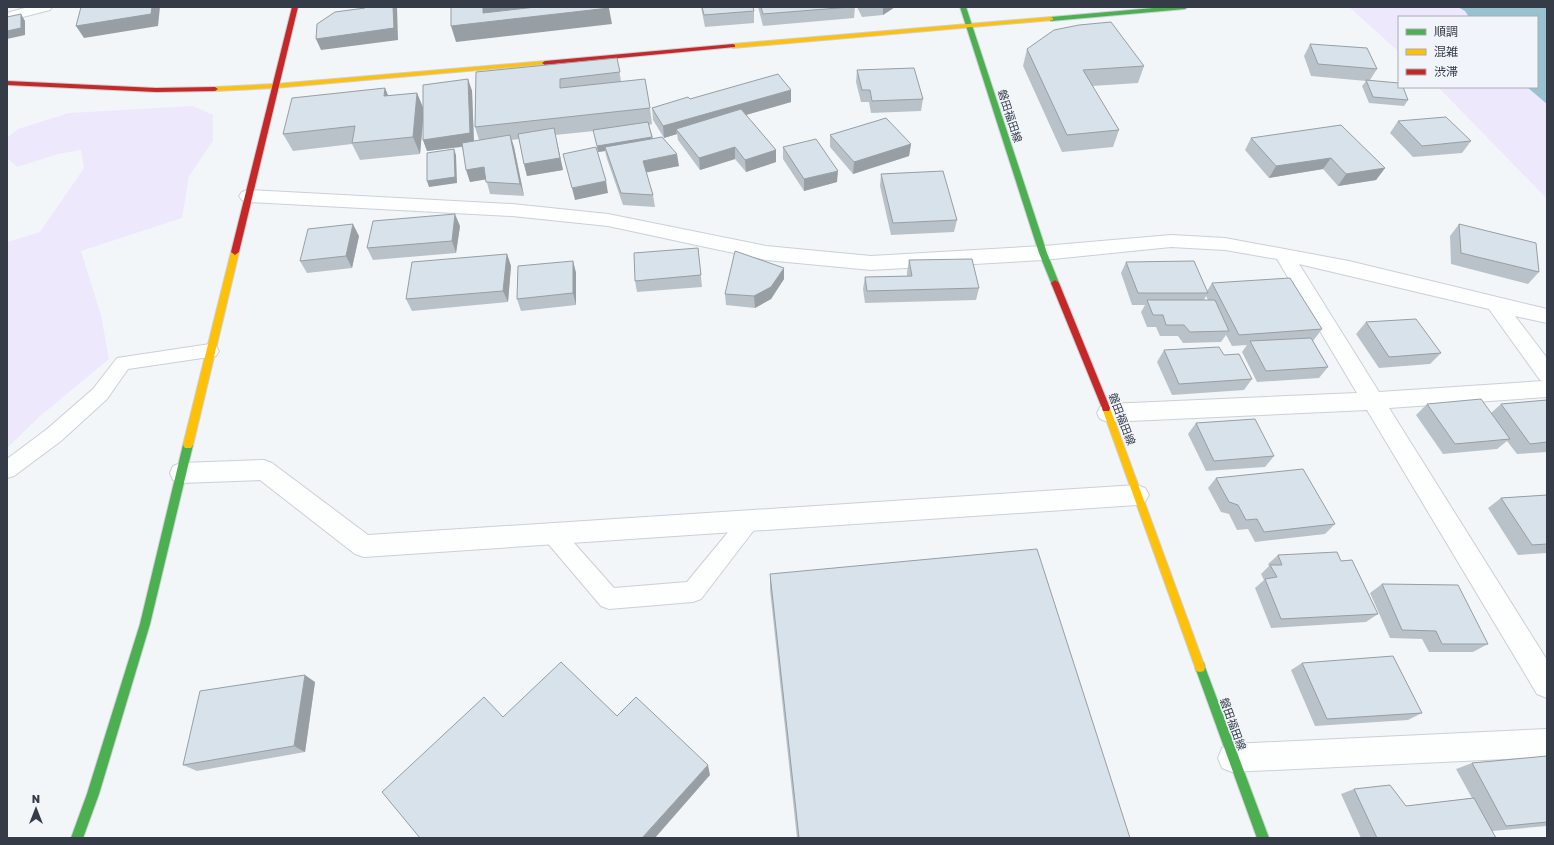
<svg xmlns="http://www.w3.org/2000/svg" width="1554" height="845" font-family="'Golos Text','Noto Sans JP',sans-serif">
	<style>
		.green { fill: #eee8fc }
		.water { fill: #98c2cf }
		.lines { fill: none; stroke-linecap: round; stroke-linejoin: round }
		.lane-casing { stroke: #cad0d6; stroke-width: 2 }
		.street-casing { stroke: #cad0d6; stroke-width: 2 }
		.fast-casing { stroke: #cad0d6; stroke-width: 2 }
		.slow-casing { stroke: #cad0d6; stroke-width: 2 }
		.jam-casing { stroke: #cad0d6; stroke-width: 2 }
		.lane { fill: #fdfefe; fill-rule: evenodd }
		.street { fill: #fdfefe; fill-rule: evenodd }
		.fast { fill: #4caf50; fill-rule: evenodd }
		.slow { fill: #ffc107; fill-rule: evenodd }
		.jam { fill: #c62828; fill-rule: evenodd }
		.wall { fill: #bac2c9; fill-rule: evenodd }
		.shaded-wall { fill: #979ea4 }
		.building { fill: #d8e2ea; stroke: #979ea4 }
		.labels { text-anchor: middle; stroke-width: 3; stroke-linejoin: round; paint-order: stroke }
		.street-label { font-size: 11px; fill: #353c48; stroke: #f1f5fb }
	</style>
	<rect width="100%" height="100%" fill="#f3f6f9"/>
	<path class="green" d="M1349 7H1547V199L1438 87H1537V17H1399V52Z
		M193 106 213 115V141L189 176 182 218 81 251 101 315 109 359 39 417 7 448V242L40 232 84 168 81 150 58 154 17 167 7 158V138L18 129 69 113Z"/>
	<path class="water" d="M1458 7H1547V104L1527 87H1537V17H1469L1465 11Z"/>
	<g class="lines">
		<g class="lane-casing">
			<path id="lane" d="M210 344 216 346 219 351 216 356 128 369 107 399 61 441 14 476 7 478V459L47 429 93 389 117 358Z
				M750 511 757 514 760 520 757 526 701 599 693 602 609 609 601 606 545 540 542 533 545 526 552 524 559 526 614 588 687 582 743 514Z"/>
		</g>
		<g class="street-casing">
			<path id="street" d="M28 7H52L50 10 7 21V13Z
				M248 190 512 204 608 214 766 246 871 256 1043 246 1171 235 1225 238 1349 261 1547 309V323L1515 316 1547 358V397L1389 408 1547 660V698L1537 694 1367 410 1108 422 1100 419 1097 413 1100 407 1108 404 1357 393 1277 259 1225 250 1171 247 1043 260 871 270 766 260 608 226 512 216 248 202 242 200 239 196 242 192ZM1299 264 1489 309 1540 380 1543 381 1379 392Z
				M264 460 272 463 368 535 1137 485 1145 488 1149 495 1145 502 1137 505 364 557 355 554 260 480 181 483 173 480 170 473 173 466 181 463Z
				M1547 729V757L1232 772 1222 768 1218 758 1222 748 1232 744Z"/>
		</g>
		<g class="fast-casing">
			<path id="fast" d="M960 7H966L1047 253 1059 283 1058 285H1052L1039 253Z
				M1165 7H1188L1185 9 1051 21 1048 19 1051 17Z
				M188 441 191 442 193 445 150 624 99 794 83 838H71L87 794 140 624 183 445 185 442Z
				M1200 662 1204 663 1205 667 1269 838H1257L1195 667 1196 663Z"/>
		</g>
		<g class="slow-casing">
			<path id="slow" d="M1051 17 1053 18V20L733 48 730 46 733 44Z
				M545 61 548 63 547 64 275 88 215 91 212 89 215 87 275 84Z
				M235 249 239 252 193 445 191 448H185L183 445 231 252Z
				M1106 404 1109 405 1110 408 1205 667 1204 671 1200 672 1196 671 1195 667 1102 408 1103 405Z"/>
		</g>
		<g class="jam-casing">
			<path id="jam" d="M292 7H298L239 252 235 255 231 252Z
				M733 44 735 45V47L545 65 542 63 545 61Z
				M7 81 156 88 215 87 218 89 215 91 156 92 7 85Z
				M1055 280 1059 283 1110 408 1109 411H1103L1102 408 1051 283Z"/>
		</g>
		<use href="#lane" class="lane"/>
		<use href="#street" class="street"/>
		<use href="#fast" class="fast"/>
		<use href="#slow" class="slow"/>
		<use href="#jam" class="jam"/>
	</g>
	<path class="wall" d="M701 7H753L754 11V23L705 27Z
		M758 7H855L854 18 763 26Z
		M857 7H895L883 15 862 17Z
		M1310 44 1377 69 1370 80 1408 100 1404 106 1369 103 1362 86 1366 81 1311 76 1304 56Z
		M1027 49 1144 66 1138 83 1092 86 1119 130 1113 147 1062 152 1023 66Z
		M617 58 621 81 650 108 652 124 649 125 653 138 679 166 646 172 653 195 655 207 623 205 607 159 605 151 598 152 594 131 555 135 563 170 527 176 524 164 519 139 512 140 514 147 524 196 490 194 486 179 470 182 462 147 427 151 423 140V119L420 154 360 160 352 144 293 151 283 134 385 88 388 96 417 93 423 108 468 79 472 91 474 141 479 140 475 127 476 72Z
		M857 70 923 99 921 111 871 113 869 102H861L856 82Z
		M791 90V102L746 115 776 150V162L746 172 735 159 700 170 678 140 677 134 664 138 653 120 652 108 690 99Z
		M1398 121 1471 141 1462 153 1413 157 1390 133Z
		M830 135 911 144 909 156 853 174 830 147Z
		M1251 138 1385 168 1376 180 1338 186 1323 169 1269 178 1245 150Z
		M783 147 837 182 804 191 783 159Z
		M881 174 957 220 954 232 891 235 880 186Z
		M1459 224 1539 272 1528 284 1451 264 1450 236Z
		M460 226 456 253 373 260 367 248Z
		M359 236 352 268 307 273 300 261Z
		M698 248 702 287 637 292 635 281Z
		M507 254 511 266 508 302 412 311 406 299Z
		M909 260 979 288 976 300 865 303 863 289 865 277 907 276V272Z
		M573 261 576 273V305L521 311 517 299Z
		M1126 262 1207 291 1212 283 1322 329 1313 341 1328 367 1319 378 1257 382 1242 352 1247 345 1232 346 1226 335 1221 342 1183 343 1178 336H1160L1156 327H1147L1141 312 1145 305H1132L1121 273ZM1206 296 1208 300H1204Z
		M784 268V279L771 299 755 308 726 305 725 294Z
		M1366 322 1441 353 1430 364 1379 368 1356 334Z
		M1164 350 1224 355 1252 379 1244 390 1172 395 1157 362Z
		M1547 400V452L1517 454 1507 441 1497 449 1443 454 1416 415 1427 404 1491 413 1501 404Z
		M1196 423 1274 456 1265 467 1206 471 1188 434Z
		M1216 478 1335 524 1325 534 1255 542 1248 529 1237 530 1229 514 1221 512 1208 488Z
		M1547 495V553L1518 555 1488 508 1501 498Z
		M1278 555 1341 561 1378 614 1366 622 1271 628 1255 588 1264 580 1261 574 1269 566 1268 564Z
		M770 574 1130 838H797L770 590Z
		M1382 584 1488 644 1473 652H1429L1422 639 1390 638 1370 593Z
		M1302 663 1422 713 1408 720 1315 726 1291 670Z
		M315 682 305 752 197 771 183 765Z
		M1547 756V826L1492 831 1496 838H1361L1341 794 1354 789 1406 806 1472 798 1456 769 1472 763Z"/>
	<path class="shaded-wall" d="M152 7H160L158 26 84 38 76 26Z
		M393 7H397L398 40 321 50 316 39Z
		M483 7 609 8 612 24 456 42 451 26 483 13Z
		M883 7H895L883 15Z
		M21 14 25 21V35L7 39V31Z
		M468 79 472 91 474 145 427 151 423 140Z
		M385 88 392 105 384 96Z
		M791 90V102L680 134 676 129 677 134 664 138 663 126Z
		M417 93 424 110 420 154 413 137Z
		M554 128 563 170 527 176 524 164Z
		M510 135 514 147 524 196 520 184Z
		M652 137 653 144 605 147V151L598 152 597 146Z
		M911 144 909 156 853 174 854 162Z
		M735 147V159L700 170 699 158Z
		M454 149 456 155 457 183 429 187 427 181Z
		M776 150V162L746 172 745 160Z
		M677 154 679 166 644 173 643 161Z
		M1331 158 1323 169 1269 178 1276 166Z
		M484 167 488 179 470 182 466 170Z
		M1385 168 1376 180 1338 186 1346 174Z
		M838 171 837 182 804 191V179Z
		M606 181 608 193 575 200 572 188Z
		M455 214 460 226 456 253 452 241Z
		M353 224 359 236 352 268 346 256Z
		M507 254 511 266 508 302 503 291Z
		M573 261 576 273V305L573 293Z
		M784 268V279L771 299 755 308 754 296Z
		M305 675 315 682 305 752 294 746Z
		M708 765 710 775 655 838H642Z"/>
	<path class="building" d="M81 7H152L151 14 76 26Z
		M365 7H393L394 28 316 39 317 24 335 12 365 8Z
		M451 7H483V13L536 7H609V8L451 26Z
		M702 7H753L754 11 704 15Z
		M761 7H851L763 14Z
		M21 14V28L7 31V17Z
		M1111 22 1144 66 1083 70 1119 130 1067 135 1027 49 1054 30 1079 25Z
		M1310 44 1367 48 1377 69 1318 64Z
		M617 58 620 72 560 79V88L645 79 650 108 475 127 476 72Z
		M914 68 923 99 872 101 870 90H862L857 70Z
		M778 74 791 90 663 126 652 108 688 97 690 99Z
		M468 79 470 133 423 140V85Z
		M1366 80 1399 83V87H1403L1408 100 1373 97Z
		M385 88 384 96 417 93 413 137 352 143 355 126 283 134 292 98Z
		M741 109 776 150 745 160 735 147 699 158 676 129Z
		M1446 117 1471 141 1422 146 1398 121Z
		M886 118 911 144 854 162 830 135Z
		M648 122 652 137 597 146 593 130Z
		M1341 125 1385 168 1346 174 1331 158 1276 166 1251 138Z
		M554 128 560 158 524 164 518 134Z
		M510 135 520 184 486 182 484 167 466 170 462 143Z
		M662 137 677 154 643 161 653 195 621 193 605 147Z
		M816 139 838 171 804 179 783 147Z
		M596 147 606 181 572 188 563 154Z
		M454 149 455 177 427 181V153Z
		M943 171 957 220 893 223 881 174Z
		M455 214 452 241 367 248 373 221Z
		M353 224 346 256 300 261 308 229Z
		M1459 224 1536 243 1539 272 1461 253Z
		M698 248 701 275 635 281 634 253Z
		M735 251 784 268 771 287 754 296 725 294Z
		M507 254 503 291 406 299 412 262Z
		M972 259 979 288 867 291 865 277 912 276 909 260Z
		M573 261V293L517 299 518 266Z
		M1194 261 1208 293H1138L1126 262Z
		M1290 278 1322 329 1239 335 1212 283Z
		M1147 300H1215L1229 331 1190 332 1184 325H1166L1163 315H1153Z
		M1416 319 1441 353 1389 357 1366 322Z
		M1311 338 1328 367 1266 371 1250 341Z
		M1219 347 1224 355 1239 354 1252 379 1179 384 1164 350Z
		M1481 399 1510 439 1455 444 1427 404Z
		M1547 400V442L1530 444 1501 404Z
		M1255 419 1274 456 1214 461 1196 423Z
		M1303 469 1335 524 1264 532 1257 519 1246 520 1238 505 1229 502 1216 478Z
		M1547 495V544L1532 545 1501 498Z
		M1037 549 1130 838H799L770 574Z
		M1337 552 1341 561 1352 560 1378 614 1281 619 1265 579 1277 577 1270 565H1282L1278 555Z
		M1382 584 1458 585 1488 644H1442L1436 631 1402 630Z
		M1393 656 1422 713 1327 719 1302 663Z
		M561 662 617 716 636 697 708 765 642 838H420L382 792 484 697 503 717Z
		M305 675 294 746 183 765 200 691Z
		M1547 756V822L1506 826 1472 763Z
		M1390 785 1406 806 1474 798 1496 838H1377L1354 789Z"/>
	<g class="labels">
		<g class="street-label">
			<text transform="translate(1010 116) rotate(72)" y="4">磐田福田線</text>
			<text transform="translate(1122 419) rotate(69)" y="4">磐田福田線</text>
			<text transform="translate(1233 724) rotate(70)" y="4">磐田福田線</text>
		</g>
	</g>
	<rect width="1554" height="845" fill="none" stroke="#353c48" stroke-width="16"/>
	<rect x="1398" y="16" width="140" height="72" fill="#f1f5fb" stroke="#a6abb3"/>
	<rect x="1406" y="29" width="20" height="6" fill="#4caf50" stroke="#a6abb3"/>
	<text x="1434" y="36" font-size="12" fill="#353c48">順調</text>
	<rect x="1406" y="49" width="20" height="6" fill="#ffc107" stroke="#a6abb3"/>
	<text x="1434" y="56" font-size="12" fill="#353c48">混雑</text>
	<rect x="1406" y="69" width="20" height="6" fill="#c62828" stroke="#a6abb3"/>
	<text x="1434" y="76" font-size="12" fill="#353c48">渋滞</text>
	<g transform="translate(36 809)" stroke="#f1f5fb" stroke-width="3" paint-order="stroke">
	<path d="M0-3L7 15L0 10L-7 15Z" fill="#353c48"/>
	<text y="-6" font-size="11" font-weight="bold" text-anchor="middle" fill="#353c48">N</text>
	</g>
</svg>
